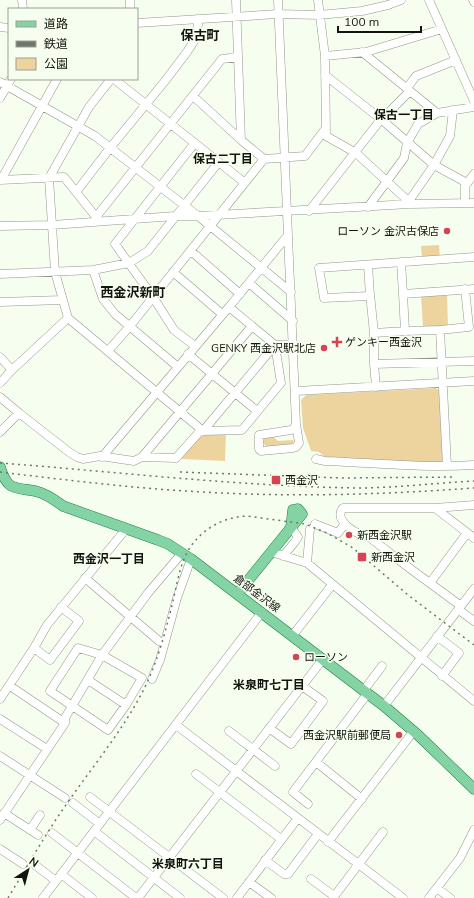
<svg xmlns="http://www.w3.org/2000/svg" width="474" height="898" font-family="Mulish,'Noto Sans JP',sans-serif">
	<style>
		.green { fill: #edd49f }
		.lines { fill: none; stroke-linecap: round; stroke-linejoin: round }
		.minor-casing { stroke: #91988a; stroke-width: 9 }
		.major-casing { stroke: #267d49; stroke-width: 11 }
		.minor { stroke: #fff; stroke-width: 8 }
		.major { stroke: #83d3a4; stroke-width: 10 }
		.rail { stroke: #71766c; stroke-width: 1.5; stroke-dasharray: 2 4; stroke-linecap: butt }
		.poi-dot { fill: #d54453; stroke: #f6ffef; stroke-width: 1.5 }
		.labels { text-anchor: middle; stroke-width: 3; stroke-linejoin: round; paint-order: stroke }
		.poi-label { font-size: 11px; fill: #12150f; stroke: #f6ffef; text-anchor: start }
		.street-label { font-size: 11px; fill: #12150f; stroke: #f6ffef }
		.neighbourhood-label { font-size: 12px; font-weight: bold; fill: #12150f; stroke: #f6ffef }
		.quarter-label { font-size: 13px; font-weight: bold; fill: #12150f; stroke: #f6ffef }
	</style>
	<rect width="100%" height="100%" fill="#f6ffef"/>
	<path class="green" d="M439 245 440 258 422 259 421 246Z
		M447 295 448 327 423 328 421 296Z
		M436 388 441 392 444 461 441 463 327 459 319 452 311 451 303 428 301 400 306 395Z
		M226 432 225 461 181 459 200 436Z
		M273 436 278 441 293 440 294 442 290 445 266 447 263 442 265 437Z"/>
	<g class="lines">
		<g class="minor-casing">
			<path id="minor" d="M22 0 23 9
				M130 0V9
				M236 0 241 140 264 159 305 156 326 128
				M278 0 296 424 299 443 296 447 293 448 261 451 259 449V435L291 430 294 428 296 424
				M318 0 325 56 326 136 356 153 406 199 410 204
				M429 0 474 101
				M473 0 474 2
				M137 23 278 14 319 15 362 11 388 5 401 0
				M0 27 9 28
				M362 52 410 91
				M325 56 366 52 442 29
				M325 75 382 120 434 165 467 183
				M114 79 245 183
				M0 82 95 136 198 216 291 292
				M407 88 416 76 456 60
				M193 96 241 140
				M0 98 11 79
				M194 144 115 244 153 297 174 330 195 346
				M0 180 64 177 96 217
				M1 180 57 79
				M76 192 110 148 165 81 187 52 194 41 198 25 197 19
				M465 203V186L474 174
				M410 204 411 198 434 165 450 136 453 110
				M368 207 404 158 407 143 418 124 437 113
				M309 211 378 123 410 91 437 113 474 107
				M100 221 96 217 222 59 238 57
				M0 226 52 225 175 216H198L410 204 474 203
				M191 251 240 294
				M401 262 403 294
				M368 265 370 296 324 298 319 268 474 257
				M93 270 129 263 148 251 218 163
				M173 272 222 314
				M0 274 93 270 103 299 115 314 178 367
				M249 283 293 321
				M370 294 374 333 405 331
				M0 302 62 300
				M68 318 203 431 242 430 281 383 275 345 294 344
				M440 330 405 331 403 294 474 289
				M374 333V364L474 361
				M108 351 130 326 264 159
				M188 354 257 411
				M0 357 12 370
				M374 364 376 387
				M0 383 12 370 68 318 55 272 49 178 89 107 111 79
				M296 391 474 381
				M0 397 19 413
				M203 431 275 345 229 307 288 235
				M0 432 19 413 69 452 77 457 83 459 100 456 134 461 142 457 176 458 201 430
				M102 457 229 307
				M142 457 252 326
				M316 459 325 461C375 463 424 468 474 465
				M447 466 440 330 469 327 465 289
				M435 508 474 505
				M315 524 338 533 344 525
				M271 552 307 563 474 701
				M283 556 294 543 298 537 291 527
				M307 563 310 529
				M85 578 159 641
				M430 583 467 533
				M461 606 412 570 369 537C359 536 332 521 343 508H435L474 538
				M459 610 474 621
				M293 635 332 585
				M437 636 459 653 442 676
				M34 648 50 660 79 621 61 607
				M78 648 102 655 142 678 126 705 108 730 50 691Z
				M152 679 160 660 177 598 191 559
				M88 680 126 705
				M10 686 65 723
				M364 690 382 666
				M0 699 34 648 47 625 126 529
				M384 706 474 589
				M0 719 47 749
				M176 725 403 898
				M269 728 291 744 323 701 302 686
				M229 731 275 766
				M0 756 65 798
				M316 762 362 799
				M196 774 281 839
				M90 797 223 898
				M73 803 100 824
				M308 804 293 792 368 693
				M4 813 38 835
				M0 820 65 723V718L102 655 148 593 182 553
				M30 830 40 815
				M94 831 180 898
				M52 833 136 898
				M328 842 413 732
				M0 849 23 864
				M265 860 284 874H288L318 834
				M35 865 56 881
				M61 874 92 898
				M311 879 334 896
				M249 882 271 898
				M437 888 450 898
				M43 898 262 612
				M138 898 323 659
				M237 898 298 818
				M333 898 383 832
				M429 898 460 858 474 830"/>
		</g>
		<g class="major-casing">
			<path id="major" d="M0 467C8 491 13 487 35 491 45 493 55 500 63 506L158 540 168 544 191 559 384 706 418 735 474 789
				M238 593 302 514 298 509 293 510 291 527"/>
		</g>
		<use href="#minor" class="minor"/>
		<use href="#major" class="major"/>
		<path class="rail" d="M0 463C119 472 237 486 356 488 396 488 435 483 474 481
			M0 472C74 481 148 490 223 493 307 497 390 494 474 488
			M180 472 342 478 455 477
			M8 898C25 870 41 842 59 815 87 773 122 733 145 687 158 660 166 630 173 601 177 584 180 564 189 549 202 529 223 517 247 516L305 524 327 533 353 548 408 595 474 645"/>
	</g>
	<g class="poi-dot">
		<circle cx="447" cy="231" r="4"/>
		<path d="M335 336h4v4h4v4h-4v4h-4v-4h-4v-4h4z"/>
		<circle cx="324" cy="348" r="4"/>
		<rect x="271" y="475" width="10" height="10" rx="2"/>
		<circle cx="349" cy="535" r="4"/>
		<rect x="357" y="552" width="10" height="10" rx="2"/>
		<circle cx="296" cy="657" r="4"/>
		<circle cx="399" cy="735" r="4"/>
	</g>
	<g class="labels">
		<g class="poi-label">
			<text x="439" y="235" text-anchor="end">ローソン 金沢古保店</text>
			<text x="345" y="346">ゲンキー西金沢</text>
			<text x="316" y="352" text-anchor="end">GENKY 西金沢駅北店</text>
			<text x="285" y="484">西金沢</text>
			<text x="357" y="539">新西金沢駅</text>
			<text x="371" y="561">新西金沢</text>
			<text x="304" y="661">ローソン</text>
			<text x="391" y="739" text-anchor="end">西金沢駅前郵便局</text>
		</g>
		<g class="street-label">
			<text transform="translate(257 593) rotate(37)" y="4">倉部金沢線</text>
		</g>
		<g class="neighbourhood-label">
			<text x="404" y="119">保古一丁目</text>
			<text x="223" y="163">保古二丁目</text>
			<text x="109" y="563">西金沢一丁目</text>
			<text x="269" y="689">米泉町七丁目</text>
			<text x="188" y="868">米泉町六丁目</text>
		</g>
		<g class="quarter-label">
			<text x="200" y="40">保古町</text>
			<text x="133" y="297">西金沢新町</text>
		</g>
	</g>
	<rect x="8" y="8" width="130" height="72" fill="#f6ffef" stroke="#9ba195"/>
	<rect x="16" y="21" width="20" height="6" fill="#83d3a4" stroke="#9ba195"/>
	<text x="44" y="28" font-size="12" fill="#12150f">道路</text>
	<rect x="16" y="41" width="20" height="6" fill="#71766c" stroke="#9ba195"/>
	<text x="44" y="48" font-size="12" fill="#12150f">鉄道</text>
	<rect x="16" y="58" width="20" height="12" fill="#edd49f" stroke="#9ba195"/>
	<text x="44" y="68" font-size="12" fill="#12150f">公園</text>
	<g transform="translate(28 870) rotate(36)" stroke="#f6ffef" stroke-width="3" paint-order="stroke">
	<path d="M0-3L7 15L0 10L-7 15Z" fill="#12150f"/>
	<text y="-6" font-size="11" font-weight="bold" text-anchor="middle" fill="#12150f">N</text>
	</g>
	<path d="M338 26v6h83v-6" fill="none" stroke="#12150f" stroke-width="2"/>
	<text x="344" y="26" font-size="12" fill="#12150f" stroke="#f6ffef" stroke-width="3" paint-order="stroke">100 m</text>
</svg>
